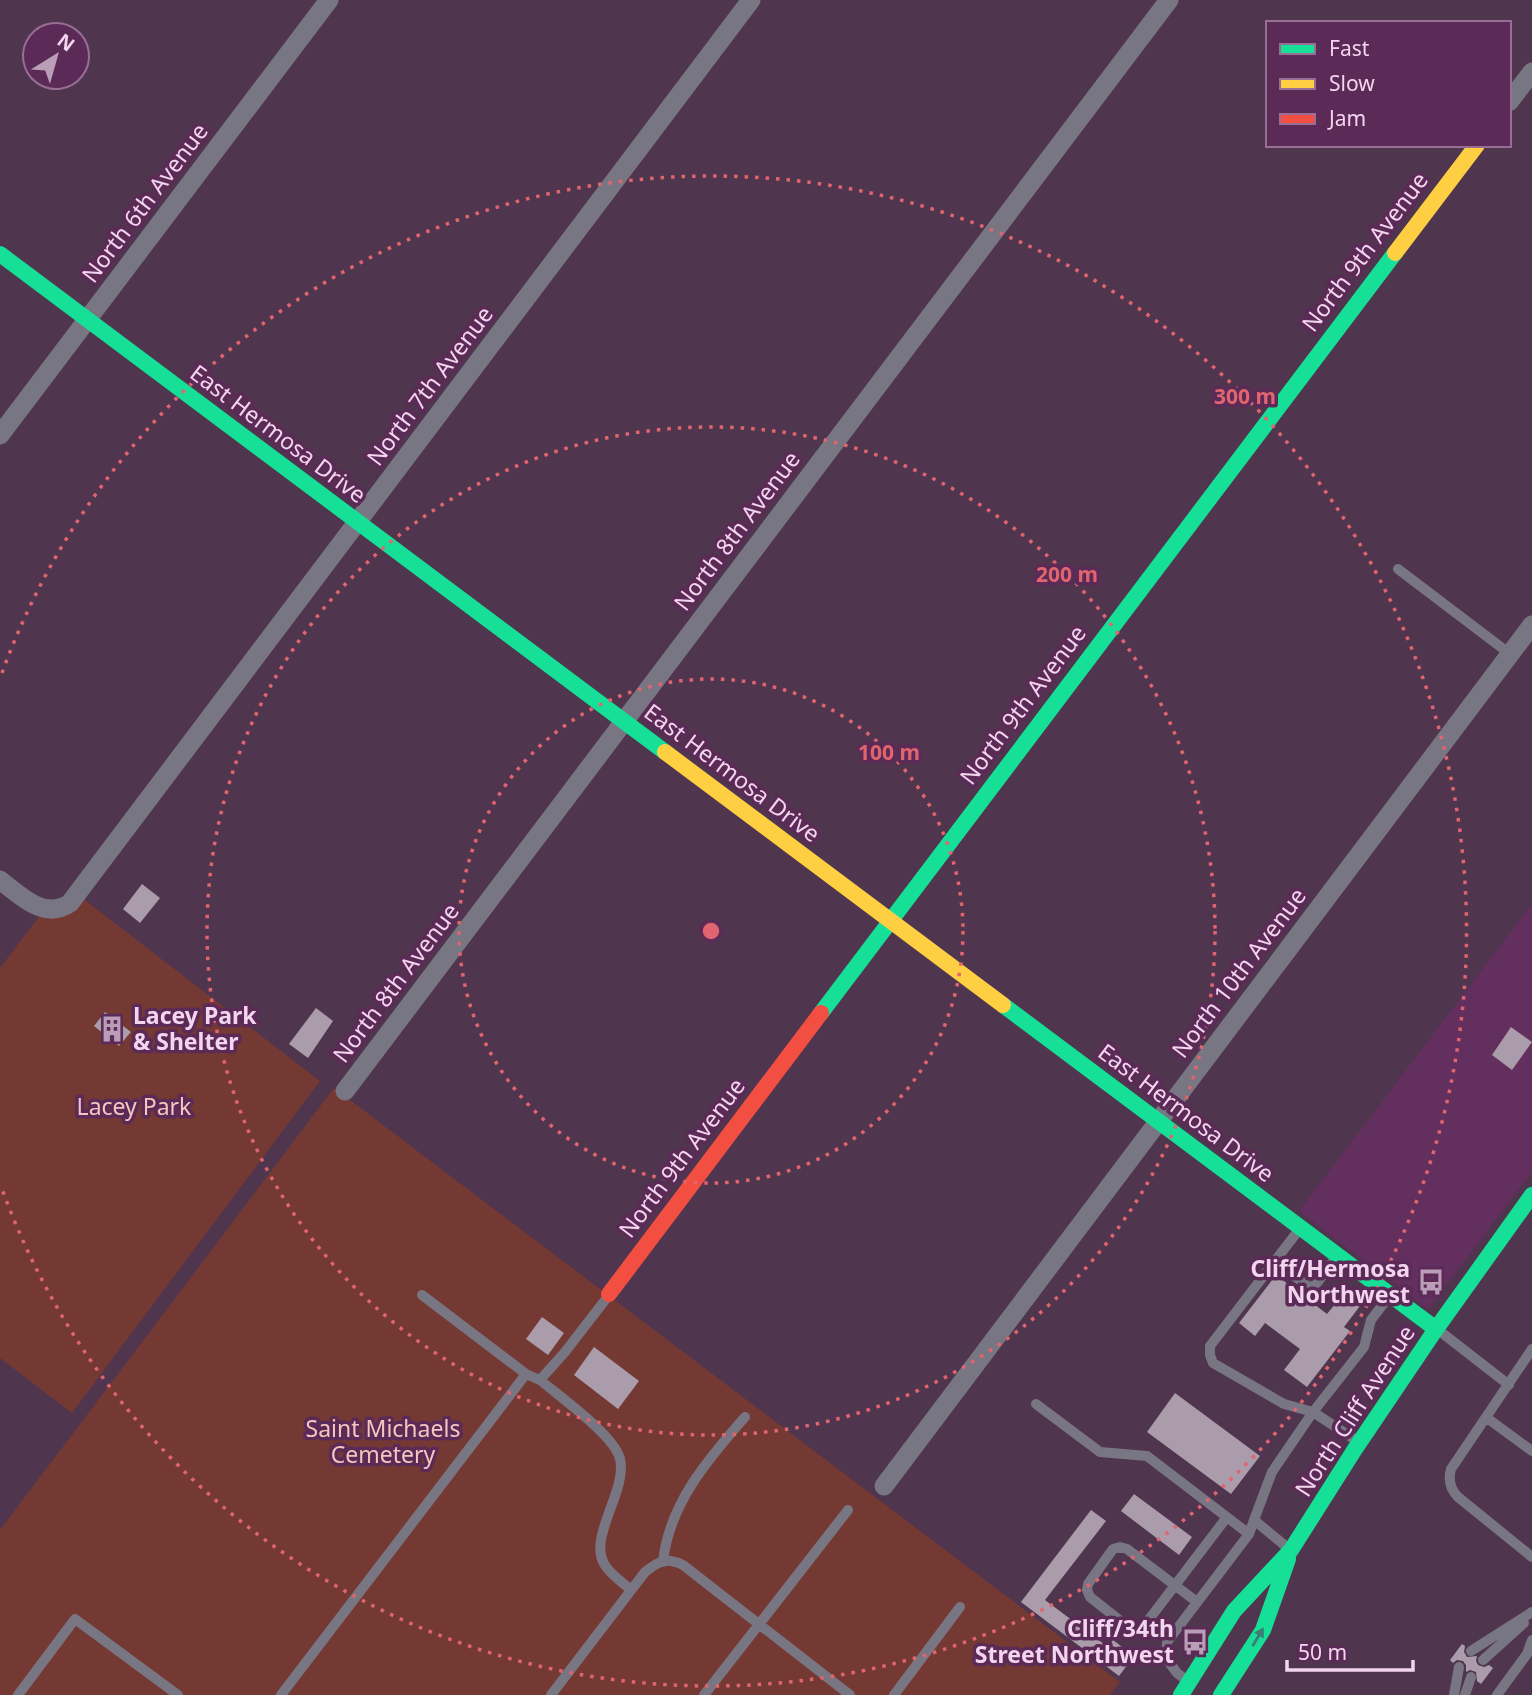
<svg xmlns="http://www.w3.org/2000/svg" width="1532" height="1695" font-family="'Noto Sans',sans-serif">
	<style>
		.built { fill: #632f5e }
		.green { fill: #753934 }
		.building { fill: #aa9caa }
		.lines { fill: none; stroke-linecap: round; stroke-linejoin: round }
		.lane { stroke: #787683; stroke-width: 10 }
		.street { stroke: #787683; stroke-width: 19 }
		.fast { stroke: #16e098; stroke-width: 16 }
		.slow { stroke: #ffcf43; stroke-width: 16 }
		.jam { stroke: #f24e42; stroke-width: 16 }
		.oneway { fill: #3c7c74 }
		.ring { fill: none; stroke: #e0656e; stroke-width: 3.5; stroke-dasharray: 3.5 7 }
		.labels { text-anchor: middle; stroke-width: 7; stroke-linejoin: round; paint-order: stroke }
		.street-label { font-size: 23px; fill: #f3d5ef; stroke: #5b2a57 }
		.poi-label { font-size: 23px; font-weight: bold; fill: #f3d5ef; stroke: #5b2a57; text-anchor: end }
		.park-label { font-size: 23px; fill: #f5c6bd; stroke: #5b2a57 }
		.centre { fill: #e0656e; stroke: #5b2a57; stroke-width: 3.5 }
		.ring-label { font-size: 21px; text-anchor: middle; font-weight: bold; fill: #e0656e; stroke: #5b2a57; stroke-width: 7; stroke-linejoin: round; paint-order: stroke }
	</style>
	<rect width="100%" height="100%" fill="#50354e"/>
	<path class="built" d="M1532 904V1172L1428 1309 1299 1211Z"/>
	<path class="green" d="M77 894 320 1081 72 1413 0 1358V968L44 910Z
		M334 1088 1120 1682 1110 1695H0V1530Z"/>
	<path class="building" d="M142 884 160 898 140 923 123 909Z
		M316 1008 333 1021 308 1058 289 1044Z
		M105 1012 131 1032 119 1046 94 1026Z
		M1511 1027 1532 1042 1512 1070 1492 1055Z
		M1276 1275 1327 1314 1344 1293 1360 1306 1344 1327 1350 1331 1307 1387 1284 1370 1300 1349 1265 1323 1255 1336 1239 1323Z
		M542 1317 564 1333 548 1355 526 1339Z
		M594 1347 639 1381 618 1409 574 1375Z
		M1175 1393 1260 1456 1231 1494 1147 1432Z
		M1134 1494 1192 1537 1179 1555 1121 1511Z
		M1091 1510 1106 1521 1045 1600 1108 1647 1113 1640 1134 1656 1119 1676 1021 1602Z
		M1462 1644 1465 1646 1464 1652 1467 1657 1477 1656 1476 1661 1478 1665 1484 1667 1489 1665 1493 1668 1481 1684 1477 1681 1476 1672 1470 1670 1466 1672V1665L1463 1661 1457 1660 1453 1663 1450 1660Z"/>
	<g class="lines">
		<path class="lane" d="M1398 569 1510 654
			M1274 1262 1308 1286 1314 1287 1337 1256
			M422 1295 526 1374
			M1437 1329 1509 1385
			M1532 1349 1451 1469C1448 1480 1450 1489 1458 1497L1532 1557
			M540 1380 565 1352 609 1295
			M1036 1404 1100 1452 1147 1456 1249 1534
			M1487 1418 1532 1451
			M1357 1441 1313 1412 1364 1347 1371 1320 1390 1295
			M1254 1520 1272 1472 1313 1412 1284 1404 1213 1363 1210 1355V1346L1298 1231
			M663 1562C669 1504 708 1459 745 1417
			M1197 1602 1127 1549 1120 1547 1113 1549 1088 1584 1087 1590 1090 1597 1128 1627 1137 1629 1144 1626 1227 1517
			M1471 1651 1532 1612
			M1483 1660 1524 1623
			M1189 1682 1177 1673 1166 1658 1167 1642 1249 1534 1254 1520 1288 1548
			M18 1695 75 1619 178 1695
			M281 1695 526 1374 540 1380C559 1396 615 1436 620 1459 628 1492 584 1541 607 1568 613 1576 623 1583 631 1590
			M551 1695 645 1572C659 1561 666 1557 683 1565L850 1695
			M704 1695 848 1510
			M894 1695 960 1607
			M1454 1695 1459 1667
			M1465 1695 1471 1677
			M1497 1695 1527 1654 1532 1640"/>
		<path class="street" d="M1509 102 1532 72
			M0 435 329 0
			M0 880C20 895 44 921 70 903L751 0
			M345 1091 1169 0
			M884 1486 1532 625"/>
		<path class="fast" d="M0 254 665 752
			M1003 1005 1436 1329
			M821 1013 1395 253
			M1181 1695 1234 1611 1291 1550 1355 1449 1436 1329 1532 1195
			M1221 1695 1263 1630 1288 1559"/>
		<path class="slow" d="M1395 253 1477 145
			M665 752 1003 1005"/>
		<path class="jam" d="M609 1294 821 1013"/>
	</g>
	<defs><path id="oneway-solid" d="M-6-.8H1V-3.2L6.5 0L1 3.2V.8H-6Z" transform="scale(1.75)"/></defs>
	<use class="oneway" href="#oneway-solid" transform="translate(1258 1637) rotate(-59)"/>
	<g class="ring">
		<circle cx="711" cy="931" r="252"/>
		<circle cx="711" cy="931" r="504"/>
		<path d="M2 673A755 755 0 1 1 2 1189"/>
	</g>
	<defs>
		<g id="building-bare" transform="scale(2.1)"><path d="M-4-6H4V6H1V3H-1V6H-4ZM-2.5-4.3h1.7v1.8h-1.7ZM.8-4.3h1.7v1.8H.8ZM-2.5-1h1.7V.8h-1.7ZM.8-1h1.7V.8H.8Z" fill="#ba9db7" stroke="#5b2a57" stroke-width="2.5" paint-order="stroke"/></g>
		<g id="bus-bare" transform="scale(2.1)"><path d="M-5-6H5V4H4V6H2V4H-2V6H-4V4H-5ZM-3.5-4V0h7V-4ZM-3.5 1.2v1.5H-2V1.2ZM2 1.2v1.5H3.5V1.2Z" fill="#ba9db7" stroke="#5b2a57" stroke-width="2.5" paint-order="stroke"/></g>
	</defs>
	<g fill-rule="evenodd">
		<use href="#building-bare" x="112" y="1029"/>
		<use href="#bus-bare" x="1431" y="1282"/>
		<use href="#bus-bare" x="1195" y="1642"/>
	</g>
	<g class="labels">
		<g class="street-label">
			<text transform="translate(145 203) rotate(-53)" y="8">North 6th Avenue</text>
			<text transform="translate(1365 252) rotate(-53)" y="8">North 9th Avenue</text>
			<text transform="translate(430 386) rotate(-53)" y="8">North 7th Avenue</text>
			<text transform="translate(278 434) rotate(37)" y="8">East Hermosa Drive</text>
			<text transform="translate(737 531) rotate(-53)" y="8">North 8th Avenue</text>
			<text transform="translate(1023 705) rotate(-53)" y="8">North 9th Avenue</text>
			<text transform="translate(732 773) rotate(37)" y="8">East Hermosa Drive</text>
			<text transform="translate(1239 973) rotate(-53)" y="8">North 10th Avenue</text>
			<text transform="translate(396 983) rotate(-53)" y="8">North 8th Avenue</text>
			<text transform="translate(1186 1113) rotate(37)" y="8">East Hermosa Drive</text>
			<text transform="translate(682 1158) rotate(-53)" y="8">North 9th Avenue</text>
			<text transform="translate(1355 1411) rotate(-57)" y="8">North Cliff Avenue</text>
		</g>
		<g class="poi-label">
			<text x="133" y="1024" text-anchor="start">Lacey Park<tspan x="133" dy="26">&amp; Shelter</tspan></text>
			<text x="1410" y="1277">Cliff/Hermosa<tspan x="1410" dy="26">Northwest</tspan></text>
			<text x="1174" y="1637">Cliff/34th<tspan x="1174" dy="26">Street Northwest</tspan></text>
		</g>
		<g class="park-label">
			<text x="134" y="1115">Lacey Park</text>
			<text x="383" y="1437">Saint Michaels<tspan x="383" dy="26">Cemetery</tspan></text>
		</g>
	</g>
	<circle cx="711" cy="931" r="10" class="centre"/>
	<g class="ring-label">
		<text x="1245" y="404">300 m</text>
		<text x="1067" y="582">200 m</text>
		<text x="889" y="760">100 m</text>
	</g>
	<rect x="1266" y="21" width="245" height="126" fill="#5b2a57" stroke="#986e94" stroke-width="2"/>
	<rect x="1280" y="44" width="35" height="10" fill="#16e098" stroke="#986e94" stroke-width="2"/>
	<text x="1329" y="56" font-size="21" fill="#f3d5ef">Fast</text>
	<rect x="1280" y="79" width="35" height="10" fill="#ffcf43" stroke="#986e94" stroke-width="2"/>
	<text x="1329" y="91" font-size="21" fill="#f3d5ef">Slow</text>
	<rect x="1280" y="114" width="35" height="10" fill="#f24e42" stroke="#986e94" stroke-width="2"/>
	<text x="1329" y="126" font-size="21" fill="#f3d5ef">Jam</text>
	<g transform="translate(56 56) rotate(37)"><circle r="33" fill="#5b2a57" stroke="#986e94" stroke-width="2"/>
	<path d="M0-5L12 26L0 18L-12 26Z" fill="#ba9db7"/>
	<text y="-10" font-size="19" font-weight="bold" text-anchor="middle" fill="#f3d5ef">N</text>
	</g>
	<path d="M1287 1660v10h126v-10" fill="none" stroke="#f3d5ef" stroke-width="3.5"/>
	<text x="1298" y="1660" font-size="21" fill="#f3d5ef" stroke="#5b2a57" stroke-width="5" paint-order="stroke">50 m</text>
</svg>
